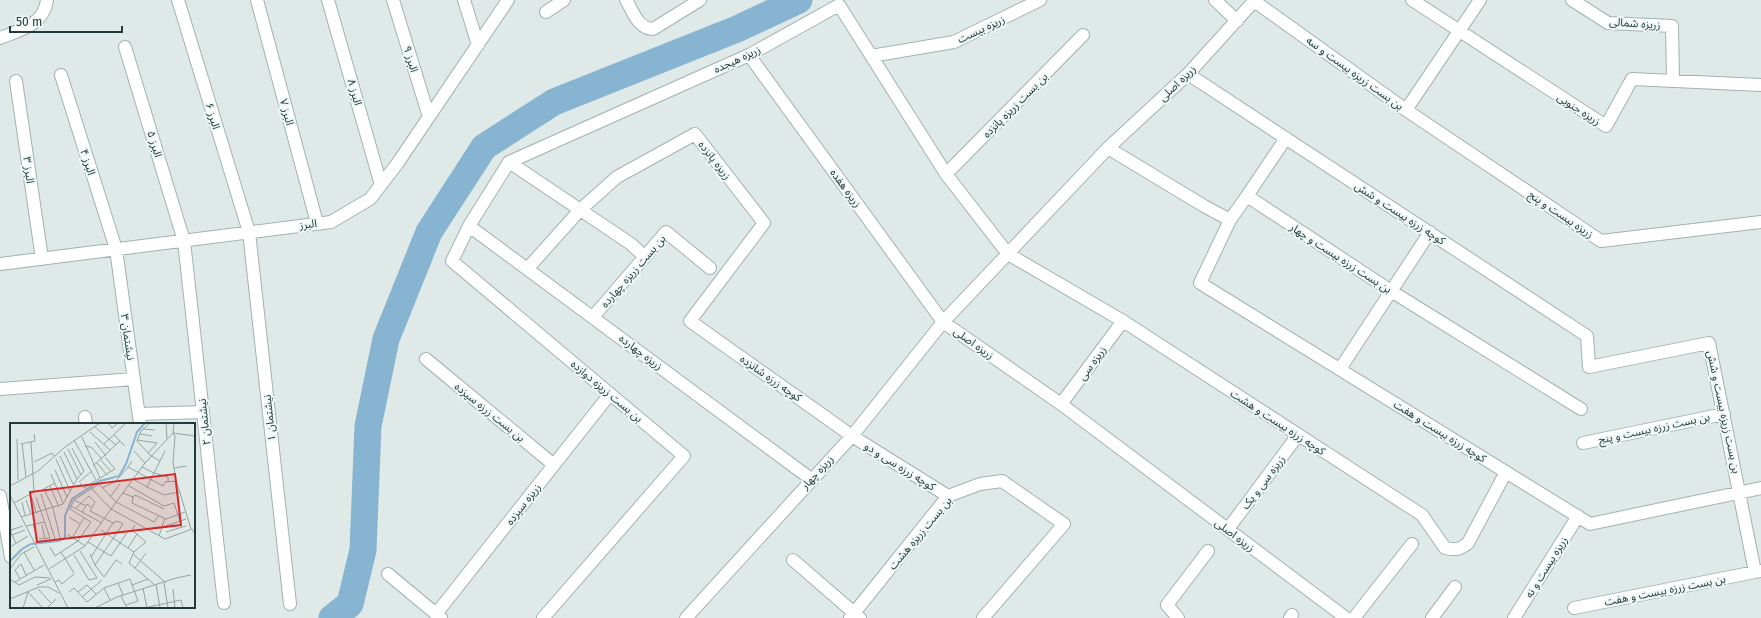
<svg xmlns="http://www.w3.org/2000/svg" width="1761" height="618" font-family="'Fira Sans','Noto Sans Arabic',sans-serif">
	<style>
		.lines { fill: none; stroke-linecap: round; stroke-linejoin: round }
		.river { stroke: #86b4d1; stroke-width: 27 }
		.minor-casing { stroke: #a2b2b0; stroke-width: 14 }
		.minor { stroke: #fff; stroke-width: 12 }
		.labels { text-anchor: middle; stroke-width: 4; stroke-linejoin: round; paint-order: stroke }
		.street-label { font-size: 11px; fill: #203b39; stroke: #eff7f5 }
		.inset-river { fill: none; stroke: #86b4d1; stroke-width: 2 }
		.inset-road { fill: none; stroke: #93a4a2; stroke-width: 1 }
		.view { fill: #d62828; fill-opacity: 0.15; stroke: #d62828; stroke-width: 2 }
		.inset-edge { fill: none; stroke: #203b39; stroke-width: 2 }
	</style>
	<rect width="100%" height="100%" fill="#dfeae8"/>
	<g class="lines">
		<path class="river" d="M332 618 350 604 363 550 368 426 386 339 429 232 484 147 554 102 737 29 799 0"/>
		<g class="minor-casing">
			<path id="minor" d="M178 0 249 232 290 604
				M257 0 317 223
				M328 0 381 185
				M393 0 429 117
				M464 0 478 45
				M626 0C633 11 638 29 653 29L700 0
				M1215 0 1237 21
				M1255 0 1188 74 1108 148 943 322 1061 404 1346 618
				M1412 0 1606 126 1632 79 1761 85
				M1572 0 1608 23 1672 26 1673 81
				M1254 1 1406 110 1480 0
				M546 12 564 0
				M0 38C20 30 44 25 47 0
				M125 47 184 241 224 603
				M871 56 954 42 1040 0
				M1188 74 1587 336 1589 367 1709 343 1755 572 1761 571
				M61 75 116 249 140 424
				M16 81 42 259
				M1406 110 1601 241 1761 222
				M1108 148 1204 206 1230 220 1247 196 1391 291 1581 409
				M509 162 469 226 452 261 684 456 543 618
				M946 174 1083 35
				M1247 196 1286 138
				M1230 220 1200 283 1590 524 1761 488
				M469 226 811 479
				M645 257 631 244 509 162 749 55 839 5 946 174 1008 254 1123 321 1422 515 1445 548C1455 550 1460 550 1468 543L1506 472
				M0 264 331 222 370 199 397 164 508 0
				M528 268 580 210 617 177 695 134 764 223 690 321 852 436 948 496
				M593 317 666 232 710 268
				M426 359 554 465
				M1340 369 1430 232
				M0 389 134 379
				M1061 404 1123 321
				M139 414 203 412
				M85 417 86 424
				M1583 443 1724 414
				M0 496 11 557
				M1228 529 1298 435
				M793 560 860 618
				M388 574 441 618
				M1574 608 1755 572
				M436 614 610 394
				M686 618 852 436 943 322 749 55
				M850 618 948 496 980 484 1002 481 1064 524 983 618
				M1178 618 1167 605 1208 551
				M1290 618 1292 615
				M1354 618 1412 544
				M1432 618 1455 587
				M1514 618 1578 516"/>
		</g>
		<use href="#minor" class="minor"/>
	</g>
	<g class="labels">
		<g class="street-label">
			<text transform="translate(1635 23) rotate(4)" y="4">زریزه شمالی</text>
			<text transform="translate(981 29) rotate(-25)" y="4">زریزه بیست</text>
			<text transform="translate(411 59) rotate(73)" y="4">البرز ۹</text>
			<text transform="translate(737 59) rotate(-25)" y="4">زریزه هیجده</text>
			<text transform="translate(1355 73) rotate(36)" y="4">بن بست زریزه بیست و سه</text>
			<text transform="translate(1177 83) rotate(-44)" y="4">زریزه اصلی</text>
			<text transform="translate(355 92) rotate(74)" y="4">البرز ۸</text>
			<text transform="translate(1015 105) rotate(-45)" y="4">بن بست زریزه پانزده</text>
			<text transform="translate(1579 109) rotate(33)" y="4">زریزه جنوبی</text>
			<text transform="translate(287 112) rotate(75)" y="4">البرز ۷</text>
			<text transform="translate(213 116) rotate(73)" y="4">البرز ۶</text>
			<text transform="translate(155 144) rotate(73)" y="4">البرز ۵</text>
			<text transform="translate(715 160) rotate(52)" y="4">زریزه پانزده</text>
			<text transform="translate(88 162) rotate(72)" y="4">البرز ۴</text>
			<text transform="translate(29 170) rotate(82)" y="4">البرز ۳</text>
			<text transform="translate(846 188) rotate(54)" y="4">زریزه هفده</text>
			<text transform="translate(1400 213) rotate(33)" y="4">کوچه زرزه بیست و شش</text>
			<text transform="translate(1561 214) rotate(34)" y="4">زریزه بیست و پنج</text>
			<text transform="translate(308 224) rotate(-7)" y="4">البرز</text>
			<text transform="translate(1341 258) rotate(33)" y="4">بن بست زرزه بیست و چهار</text>
			<text transform="translate(633 271) rotate(-49)" y="4">بن بست زریزه چهارده</text>
			<text transform="translate(128 337) rotate(82)" y="4">نيشتمان ۳</text>
			<text transform="translate(974 343) rotate(35)" y="4">زریزه اصلی</text>
			<text transform="translate(641 352) rotate(37)" y="4">زریزه چهارده</text>
			<text transform="translate(1092 363) rotate(-54)" y="4">زریزه سی</text>
			<text transform="translate(771 378) rotate(35)" y="4">کوچه زرزه شانزده</text>
			<text transform="translate(607 391) rotate(40)" y="4">بن بست زریزه دوازده</text>
			<text transform="translate(490 412) rotate(39)" y="4">بن بست زرزه سیزده</text>
			<text transform="translate(1724 412) rotate(78)" y="4">بن بست زریزه بیست و شش</text>
			<text transform="translate(269 418) rotate(-96)" y="4">نيشتمان ۱</text>
			<text transform="translate(204 422) rotate(-96)" y="4">نيشتمان ۲</text>
			<text transform="translate(1278 422) rotate(33)" y="4">کوچه زرزه بیست و هشت</text>
			<text transform="translate(1654 428) rotate(-12)" y="4">بن بست زرزه بیست و پنج</text>
			<text transform="translate(1440 431) rotate(32)" y="4">کوچه زرزه بیست و هفت</text>
			<text transform="translate(900 466) rotate(32)" y="4">کوچه زرزه سی و دو</text>
			<text transform="translate(817 472) rotate(-47)" y="4">زریزه چهار</text>
			<text transform="translate(1263 482) rotate(-53)" y="4">زریزه سی و یک</text>
			<text transform="translate(523 504) rotate(-52)" y="4">زریزه سیزده</text>
			<text transform="translate(920 533) rotate(-50)" y="4">بن بست زریزه هشت</text>
			<text transform="translate(1235 535) rotate(37)" y="4">زریزه اصلی</text>
			<text transform="translate(1546 567) rotate(-58)" y="4">زریزه بیست و نه</text>
			<text transform="translate(1665 590) rotate(-11)" y="4">بن بست زرزه بیست و هفت</text>
		</g>
	</g>
	<g transform="translate(10 423)">
		<rect width="185" height="185" fill="#dfeae8"/>
		<path class="inset-river" d="M0 138 12 126 21 121 48 118 55 115V93L62 76 90 58 109 53 116 41 127 9 135 0"/>
		<path class="inset-road" d="M98 0 102 5 108 0M140 0 131 8 127 18 141 33 150 38M156 0 157 16M164 0 163 10 135 40 101 86 155 116 182 106 185 111M85 4 106 22M133 6 145 7M80 9 100 27M163 10 165 13 163 40 166 57 181 106M163 10 185 13M130 11 142 13M104 12 115 23M72 14 90 55M7 16 8 57M64 17 86 57M127 17 147 20 138 30M85 19 96 33M12 20 16 54M11 21 25 18 24 11M94 21 116 0M75 23 81 24 92 36M58 26 71 52M124 28 135 40M54 29 67 56M50 33 63 61M46 36 60 68M91 37 101 49M122 38 118 44 153 63 155 59 167 58M24 39 42 30 45 34M87 40 97 52M83 43 110 18M132 44 144 50M164 45 177 43M45 47 57 74M144 50 158 54V59M41 51 53 80M123 56 137 64 155 28M69 59 82 48M70 60 74 65 105 46 95 34M0 63 28 48 55 24 90 0M40 63 49 84M119 63 154 83 164 80 170 98 176 96M137 64 154 72 169 69M92 65 106 58 118 44M34 66 43 85 50 115M32 67 45 60M113 70 123 74 125 72 154 86M31 71 45 116M0 72 58 185M26 74 40 115 29 116M100 74 110 61M123 74 122 80 156 96 175 89M22 75 26 90M16 77 21 91M12 79 15 92M4 80 24 69 21 19M61 83 92 100M76 83 64 77 89 61 106 79 144 99 149 92M66 85 79 73 85 79 80 88 103 100M72 89 77 81 81 84M11 94 53 81 67 56 74 48 62 25M59 94 70 101M0 96 1 110 6 120M23 101 27 115M32 102 35 116M16 103 35 99M156 103 170 98M1 107 13 103M91 107 124 129 136 119 122 107 125 102M156 109 176 103M2 112 15 107M58 112 68 118 81 99 60 86 64 77M149 113 155 95M62 115 74 95M78 119 101 133 118 108M0 124 18 113M40 124 45 133 51 129M118 125 127 111M14 129 24 147M124 129 123 131 156 160M80 131 85 142 113 101 107 98 103 100 81 134M123 131 119 140 145 162M64 132 79 157 87 155 70 128M85 142 94 154 106 137 112 141M125 145 136 130M0 146 11 131 24 124M39 146 75 123M64 150 51 129 68 118 75 123 101 86 82 66M166 155 181 152M0 156 9 162 25 154 40 155M10 156 5 147 11 141 16 152M5 159 34 142M45 159 49 157 52 161 64 151M108 160 113 172M154 160 158 185M146 161 150 185M27 162 41 156M122 162 138 156M133 165 137 185M28 166 41 180M163 166 165 185M59 169 64 165 77 179 94 165M68 169 77 162 86 171M111 173 117 185M72 174 92 157M0 176 29 164H38L49 170M100 177 94 165 120 156 128 178 116 182M13 185 18 169 33 185M37 185 46 176M85 185 107 174 166 155M134 185 171 177 173 185"/>
		<path class="view" d="M165 51 171 102 27 119 20 69Z"/>
		<rect width="185" height="185" class="inset-edge"/>
	</g>
	<path d="M10 26v6h112v-6" fill="none" stroke="#203b39" stroke-width="2"/>
	<text x="16" y="26" font-size="12" fill="#203b39" stroke="#eff7f5" stroke-width="3" paint-order="stroke">50 m</text>
</svg>
